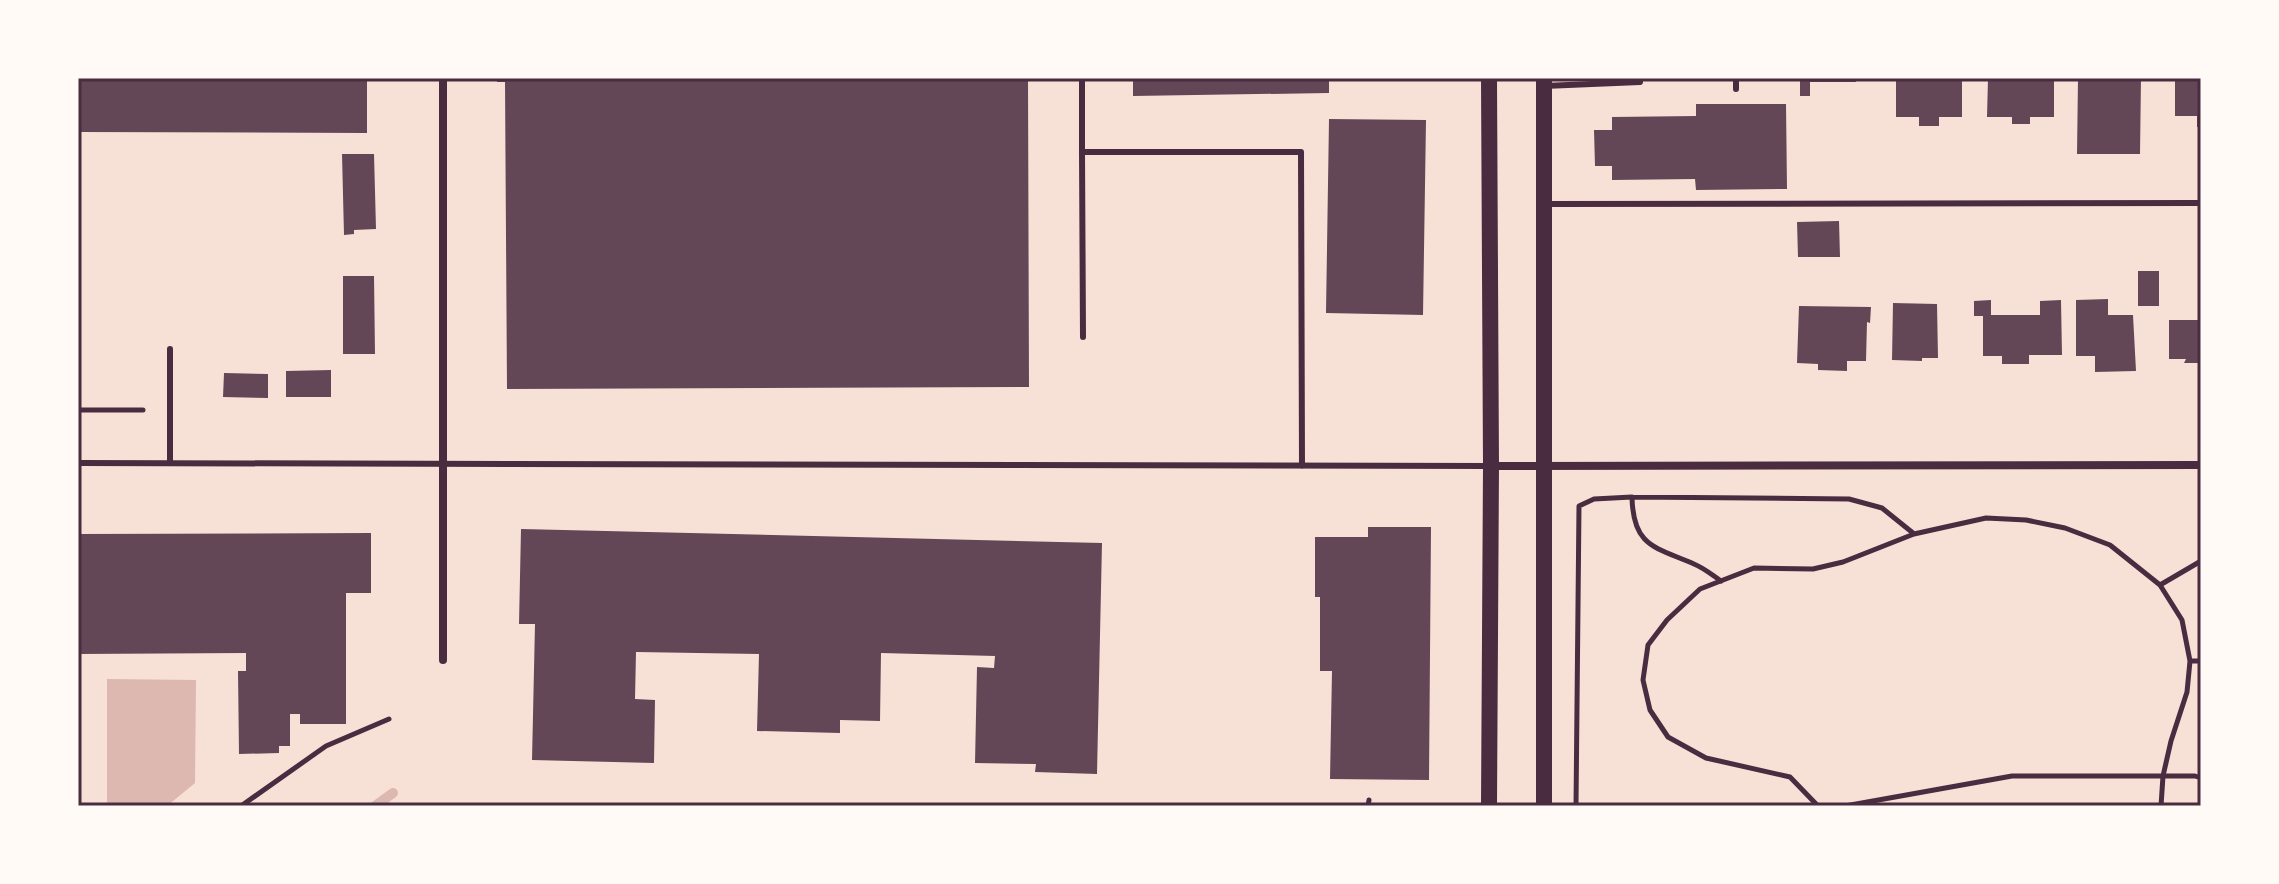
<svg xmlns="http://www.w3.org/2000/svg" width="2279" height="884" font-family="'PT Sans Narrow',sans-serif">
	<style>
		.water { fill: #dcb8b0 }
		.lines { fill: none; stroke-linecap: round; stroke-linejoin: round }
		.stream { stroke: #dcb8b0; stroke-width: 10 }
		.building { fill: #644757 }
		.path { stroke: #4a2c40; stroke-width: 5 }
		.service { stroke: #4a2c40; stroke-width: 6 }
		.minor { stroke: #4a2c40; stroke-width: 8 }
		.secondary { stroke: #4a2c40; stroke-width: 16 }
		.neatline { fill: none; stroke: #4a2c40; stroke-width: 3 }
	</style>
	<rect width="100%" height="100%" fill="#f7e1d7"/>
	<path class="water" d="M107 679 196 680 195 783 167 806H107Z"/>
	<g class="lines">
		<path class="stream" d="M375 806 393 793"/>
	</g>
	<path class="building" d="M78 78H367V133L78 132Z
		M497 78H1028L1029 387 507 389 505 82H497Z
		M1133 78H1329V93L1133 96Z
		M1800 78H1855L1856 82H1810V96H1800Z
		M1896 78H1962V117H1939V126H1919V117H1896Z
		M1988 78H2054V117H2030V124H2012V117H1987Z
		M2078 78H2141L2140 154H2077Z
		M2175 78H2201V127H2197V116H2175Z
		M1696 104H1786L1787 189 1696 190 1695 179 1612 180V166H1595L1594 130H1612V117L1696 116Z
		M1329 119 1426 120 1423 315 1326 313Z
		M342 154H374L376 229 354 230V234L344 235Z
		M1839 221 1840 257H1798L1797 222Z
		M2138 271H2159V306H2138Z
		M343 276H374L375 354H343Z
		M2108 299V315H2133L2136 371 2095 372V356H2076V300Z
		M1991 300V315H2040V301L2061 300 2062 355H2029V364H2002V356H1983V316H1974V301Z
		M1893 303 1937 304 1938 358H1922V361L1892 360Z
		M1799 306 1871 307 1870 323 1867 322 1866 361H1847V371L1818 370V364L1797 363Z
		M2169 320H2201V363H2184L2186 359H2169Z
		M331 370V397H286V371Z
		M224 373 268 374V398L223 397Z
		M1368 527H1431L1429 780 1330 779 1332 671H1320V597H1315V537H1368Z
		M521 529 1102 543 1097 774 1035 772 1036 764 975 763 977 667 994 668 995 656 881 653 880 721 840 720V733L757 731 759 654 636 652 635 699 655 700 654 763 532 760 535 624H519Z
		M371 533V593H346V724H300V714H290V746H279V753L239 754 238 671H246V653L78 654V534Z"/>
	<g class="lines">
		<path class="path" d="M78 410H143
			M1632 497C1633 547 1655 547 1694 564 1704 568 1712 575 1721 581
			M2160 585 2201 561
			M2190 661H2201
			M241 806 326 746 389 719
			M1368 806 1369 800
			M1576 806 1579 506 1594 499 1632 497 1849 499 1882 508 1913 533
			M1818 806 1790 777 1706 758 1668 737 1650 710 1643 680 1648 645 1667 620 1700 589 1754 568 1813 569 1843 562 1914 534 1986 518 2026 520 2065 528 2110 545 2160 585 2182 620 2190 661 2187 692 2171 741 2163 776 2161 806
			M1845 806 2012 776H2195L2201 778"/>
		<path class="service" d="M1082 78V152H1301L1302 466
			M1544 86 1640 82V78
			M1736 89V78
			M1082 152 1083 337
			M1545 204 2201 203
			M78 463 1490 466
			M170 463V349"/>
		<path class="minor" d="M443 78V660
			M1491 466 2201 465"/>
		<path class="secondary" d="M1489 78 1491 466 1489 806
			M1544 78V806"/>
	</g>
	<rect width="2279" height="884" fill="none" stroke="#fffaf5" stroke-width="160"/>
	<rect x="80" y="80" width="2119" height="724" class="neatline"/>
</svg>
